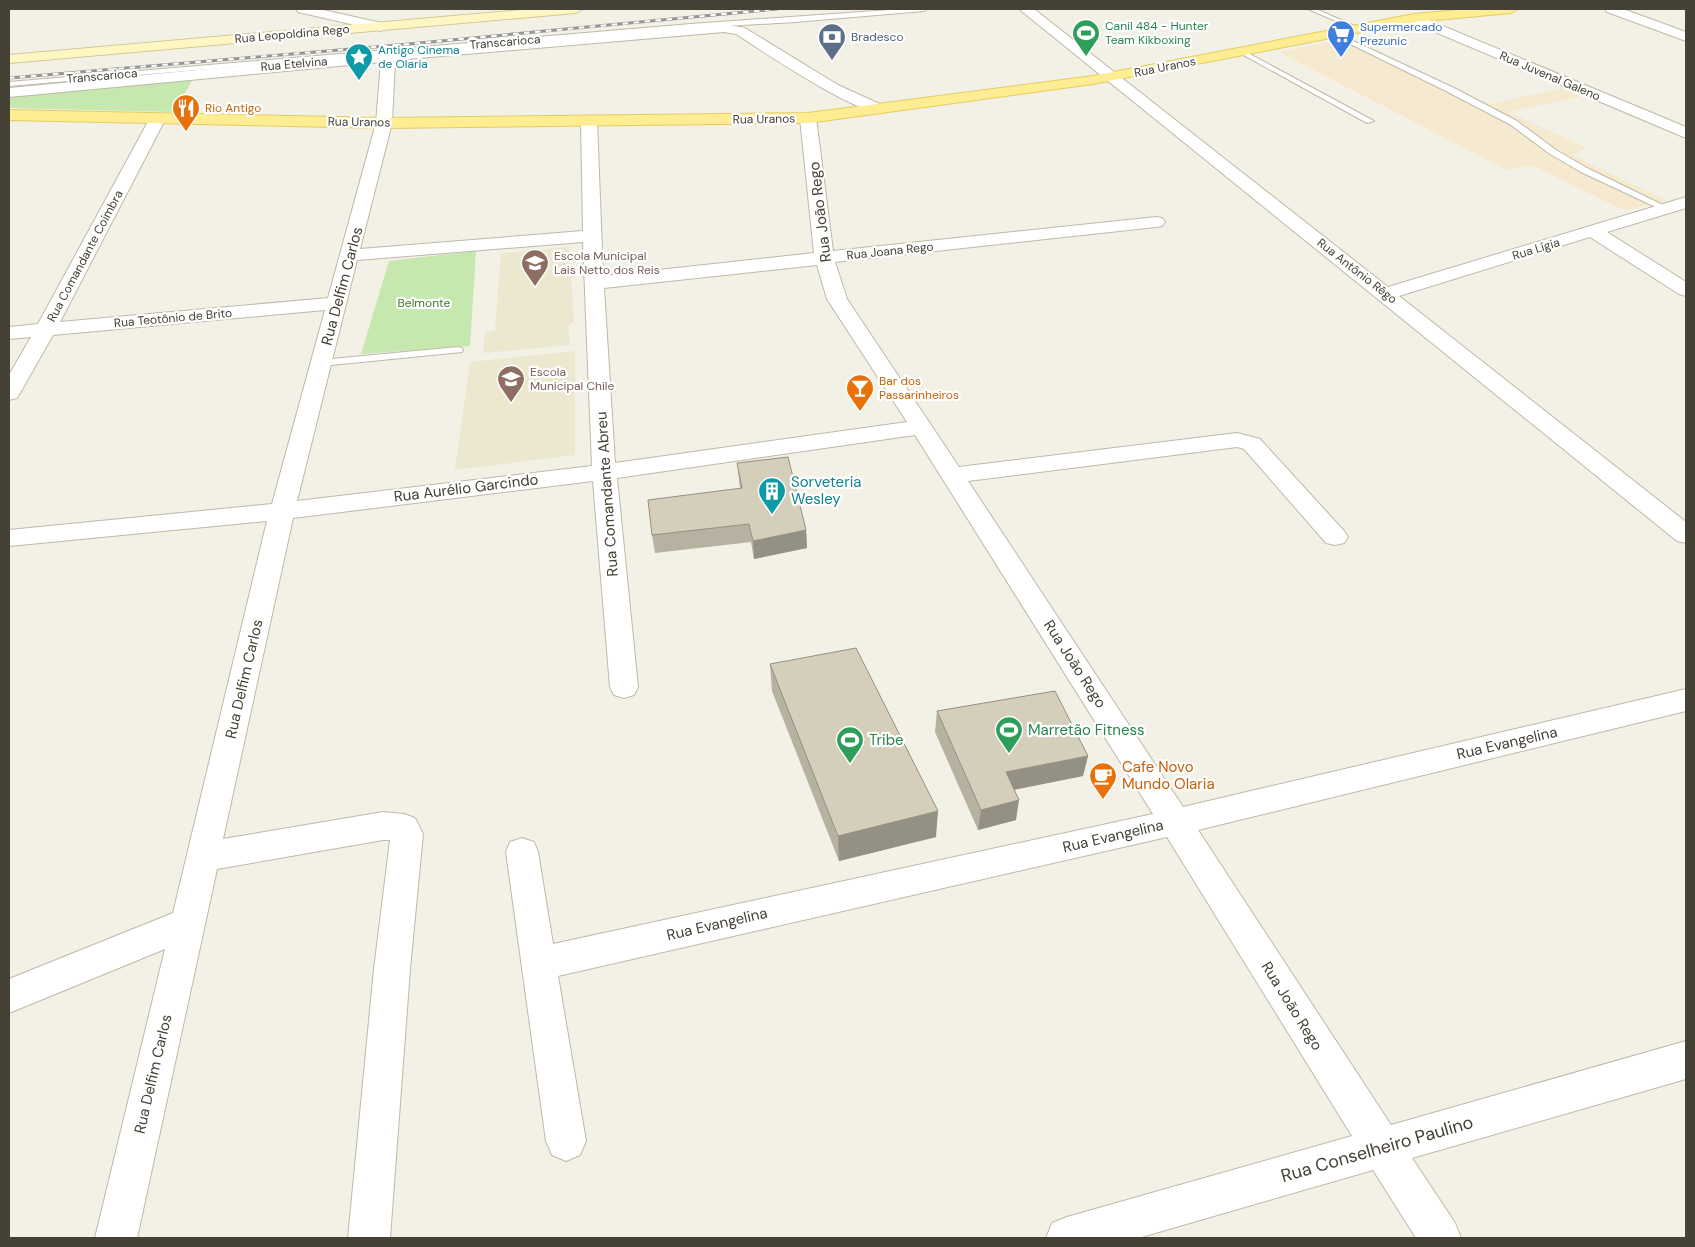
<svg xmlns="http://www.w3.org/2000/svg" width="1695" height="1247" font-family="'DM Sans',sans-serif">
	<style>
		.commercial { fill: #f5ead0 }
		.education { fill: #ece7cf }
		.green { fill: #c6e7ae }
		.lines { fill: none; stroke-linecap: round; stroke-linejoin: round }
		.lane-casing { stroke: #beb9a8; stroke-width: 2 }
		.street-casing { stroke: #beb9a8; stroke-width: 2 }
		.secondary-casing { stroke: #d3ca95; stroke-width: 2 }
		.primary-casing { stroke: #e3cd63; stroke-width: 2 }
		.lane { fill: #fff; fill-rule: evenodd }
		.street { fill: #fff; fill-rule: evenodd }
		.secondary { fill: #fef7c4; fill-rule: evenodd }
		.primary { fill: #feed93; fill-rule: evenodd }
		.rail-casing { stroke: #959595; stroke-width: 3 }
		.rail { stroke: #fff; stroke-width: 2; stroke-dasharray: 5.5; stroke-linecap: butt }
		.wall { fill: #b6b1a1 }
		.shaded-wall { fill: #949083 }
		.building { fill: #d4cebb; stroke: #949083 }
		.labels { text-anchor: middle; stroke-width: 4.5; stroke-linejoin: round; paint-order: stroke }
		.far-leisure-label { font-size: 12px; fill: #27864d; stroke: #fff; text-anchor: start }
		.far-shop-label { font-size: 12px; fill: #366cbe; stroke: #fff; text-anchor: start }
		.far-street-label { font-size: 12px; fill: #454135; stroke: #fff }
		.far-service-label { font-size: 12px; fill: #4e5e75; stroke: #fff; text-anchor: start }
		.far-culture-label { font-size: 12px; fill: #0d838f; stroke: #fff; text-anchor: start }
		.far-food-label { font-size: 12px; fill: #c56008; stroke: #fff; text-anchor: start }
		.far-education-label { font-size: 12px; fill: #785e54; stroke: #fff; text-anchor: start }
		.far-park-label { font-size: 12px; fill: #3c7728; stroke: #fff }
		.street-label { font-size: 15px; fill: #454135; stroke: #fff }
		.culture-label { font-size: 15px; fill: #0d838f; stroke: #fff; text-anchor: start }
		.leisure-label { font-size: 15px; fill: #27864d; stroke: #fff; text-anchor: start }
		.food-label { font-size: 15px; fill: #c56008; stroke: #fff; text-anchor: start }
		.near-street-label { font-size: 18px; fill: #454135; stroke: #fff }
	</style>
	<rect width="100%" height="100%" fill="#f3f0e6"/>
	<path class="commercial" d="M1347 38 1489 104 1563 88 1583 96 1509 112 1587 148 1572 155 1667 200 1625 211 1532 165 1507 170 1279 52Z"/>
	<path class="education" d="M569 247 574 321 568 326 570 345 483 353 485 332 495 331 501 253Z
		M575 351V455L455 470 470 362Z"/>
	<path class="green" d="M194 78 173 112 9 108V96L29 90Z
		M476 251 470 346 361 354 389 261Z"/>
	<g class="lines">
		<g class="lane-casing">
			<path id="lane" d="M904 9H927L924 11 795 22 691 28 9 86V82L691 24Z
				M1308 9H1316L1359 28 1354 29Z
				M1330 32H1334L1454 88 1517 121 1556 150 1587 168 1669 208 1668 210H1662L1581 172 1550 154 1511 125 1448 92 1330 34Z
				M1240 51H1244L1374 121 1367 123 1240 53Z
				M458 347 462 348 463 350 462 352 321 366 316 363 321 360Z"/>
		</g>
		<g class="street-casing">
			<path id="street" d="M296 9H319L386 24 388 27 381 31 298 12Z
				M1019 9H1034L1388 287 1686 197V208L1607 232 1686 282V296L1679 294 1590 237 1399 296 1686 522V543L1677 541Z
				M1605 9H1623L1686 32V41L1607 12Z
				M1414 14 1686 127V138L1409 21 1407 18Z
				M724 24 745 28 838 85 884 106 887 109 884 112C861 118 761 50 736 34L724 32 395 60 392 123 360 249 583 231 581 121 583 118H595L597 121 603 276 814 253 800 118 802 115H814L816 118 833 251 1156 217 1162 218 1165 222 1162 226 1156 227 835 262 847 299 959 467 1237 433 1260 439 1344 531 1348 537 1344 543 1335 545 1326 543 1244 449 1237 447 968 481 1183 807 1686 689V711L1198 830 1391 1125 1686 1041V1079L1412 1158 1455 1223 1461 1238H1416L1373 1170 1138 1238H1046L1052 1223 1067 1217 1352 1136 1167 837 558 976 586 1141 580 1155 566 1161 552 1155 546 1141 506 852 510 842 522 838 534 842 538 852 553 944 1153 814 915 435 617 478 638 687 634 695 624 698 614 695 610 687 593 481 293 518 223 839 383 812 404 814 415 818 423 834 410 969 390 1238H348L374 969 390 840H383L217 869 137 1238H95L165 949 9 1013V979L173 913 267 521 9 546V530L272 504 325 310 53 335 20 393 17 398 9 400V375L31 337 9 339V327L38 324 150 118 152 115H164L166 118 60 322 328 298 376 123 381 62 9 97V88L388 52ZM583 242 592 466 297 501 357 260ZM817 265 827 299 907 422 615 463 604 288Z"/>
		</g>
		<g class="secondary-casing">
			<path id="secondary" d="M534 9H583L576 13 9 63V55Z"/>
		</g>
		<g class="primary-casing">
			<path id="primary" d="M1471 9H1518L1511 13 1414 22 1093 84 808 123 384 128 9 120V110L384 118 808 113 1093 76 1414 14Z"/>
		</g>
		<use href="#lane" class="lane"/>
		<use href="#street" class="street"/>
		<use href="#secondary" class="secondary"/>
		<use href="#primary" class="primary"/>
		<g class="rail-casing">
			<path id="rail" d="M9 78 409 44 777 9"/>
		</g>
		<use href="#rail" class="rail"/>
	</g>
	<path class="wall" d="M737 463 806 530 807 548 754 559 751 542 655 553 652 535 740 488Z
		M770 664 936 837 839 861 772 691Z
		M937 711 1088 756 1083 776 1015 789 1016 820 978 830 935 732Z"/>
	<path class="shaded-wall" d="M806 530 807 548 754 559 753 541Z
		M1088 756 1083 776 1003 792 1006 772Z
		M1019 800 1016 820 978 830 981 810Z
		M938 811 936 837 839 861 838 836Z"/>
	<path class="building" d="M788 457 806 530 753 541 749 524 652 535 648 500 742 488 737 463Z
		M856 648 938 811 838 836 770 664Z
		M1055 691 1088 756 1006 772 1019 800 981 810 937 711Z"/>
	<defs>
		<g id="stadium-pin" transform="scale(1.4375)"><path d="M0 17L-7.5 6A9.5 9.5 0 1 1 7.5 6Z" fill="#2e9e5b" stroke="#fff"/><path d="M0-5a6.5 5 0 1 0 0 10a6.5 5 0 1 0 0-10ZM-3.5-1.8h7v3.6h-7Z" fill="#fff"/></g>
		<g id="supermarket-pin" transform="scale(1.4375)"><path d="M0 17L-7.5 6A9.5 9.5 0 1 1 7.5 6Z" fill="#3f7fe0" stroke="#fff"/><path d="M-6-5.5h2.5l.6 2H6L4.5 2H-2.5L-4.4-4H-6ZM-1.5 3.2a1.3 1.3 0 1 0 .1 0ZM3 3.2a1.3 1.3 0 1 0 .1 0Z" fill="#fff"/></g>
		<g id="bank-pin" transform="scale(1.4375)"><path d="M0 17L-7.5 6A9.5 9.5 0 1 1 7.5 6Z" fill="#5c6f8a" stroke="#fff"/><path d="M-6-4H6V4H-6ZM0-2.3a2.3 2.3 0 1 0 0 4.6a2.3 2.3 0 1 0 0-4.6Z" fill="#fff"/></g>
		<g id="sight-pin" transform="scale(1.4375)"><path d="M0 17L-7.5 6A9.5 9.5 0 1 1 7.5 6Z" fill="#0f9aa8" stroke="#fff"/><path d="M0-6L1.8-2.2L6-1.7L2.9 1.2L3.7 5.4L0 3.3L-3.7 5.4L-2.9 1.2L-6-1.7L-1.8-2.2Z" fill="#fff"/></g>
		<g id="restaurant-pin" transform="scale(1.4375)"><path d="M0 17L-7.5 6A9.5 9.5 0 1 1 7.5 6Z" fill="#e8710a" stroke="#fff"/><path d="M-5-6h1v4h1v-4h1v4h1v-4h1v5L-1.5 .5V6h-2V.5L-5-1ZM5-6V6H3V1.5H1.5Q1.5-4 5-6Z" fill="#fff"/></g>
		<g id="school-pin" transform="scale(1.4375)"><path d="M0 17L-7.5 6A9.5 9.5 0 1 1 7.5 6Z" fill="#8d6e63" stroke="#fff"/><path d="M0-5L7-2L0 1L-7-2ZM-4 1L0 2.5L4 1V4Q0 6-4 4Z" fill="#fff"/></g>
		<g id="bar-pin" transform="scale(1.4375)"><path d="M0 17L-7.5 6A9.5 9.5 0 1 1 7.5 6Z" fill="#e8710a" stroke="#fff"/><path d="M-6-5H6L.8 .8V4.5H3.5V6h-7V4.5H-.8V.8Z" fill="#fff"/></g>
		<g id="building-pin" transform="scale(1.4375)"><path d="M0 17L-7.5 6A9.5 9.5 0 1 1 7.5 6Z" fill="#0f9aa8" stroke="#fff"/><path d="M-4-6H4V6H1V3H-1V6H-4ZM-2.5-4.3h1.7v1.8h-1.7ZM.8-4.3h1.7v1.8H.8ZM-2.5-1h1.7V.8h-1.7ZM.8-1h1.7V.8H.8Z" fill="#fff"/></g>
		<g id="cafe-pin" transform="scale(1.4375)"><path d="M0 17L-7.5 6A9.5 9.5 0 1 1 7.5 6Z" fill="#e8710a" stroke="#fff"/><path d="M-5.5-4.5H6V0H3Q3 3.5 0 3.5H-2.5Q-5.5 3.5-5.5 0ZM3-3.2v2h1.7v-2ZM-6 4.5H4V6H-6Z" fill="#fff"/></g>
	</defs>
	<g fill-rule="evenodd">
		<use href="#stadium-pin" x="1086" y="33"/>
		<use href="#supermarket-pin" x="1341" y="34"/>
		<use href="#bank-pin" x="832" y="37"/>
		<use href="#sight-pin" x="359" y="57"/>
		<use href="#restaurant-pin" x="186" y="108"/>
		<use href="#school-pin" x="535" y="263"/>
		<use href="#school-pin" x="511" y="379"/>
		<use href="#bar-pin" x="860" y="388"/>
		<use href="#building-pin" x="772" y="491"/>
		<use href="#stadium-pin" x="1009" y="730"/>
		<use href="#stadium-pin" x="850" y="740"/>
		<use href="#cafe-pin" x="1103" y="776"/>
	</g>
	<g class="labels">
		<g class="far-leisure-label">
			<text x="1105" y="30">Canil 484 - Hunter<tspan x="1105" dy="14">Team Kikboxing</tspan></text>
		</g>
		<g class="far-shop-label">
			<text x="1360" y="31">Supermercado<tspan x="1360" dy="14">Prezunic</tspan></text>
		</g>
		<g class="far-street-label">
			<text transform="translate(292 34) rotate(-5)" y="4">Rua Leopoldina Rego</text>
			<text transform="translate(505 42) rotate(-5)" y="4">Transcarioca</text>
			<text transform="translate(294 64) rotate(-5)" y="4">Rua Etelvina</text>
			<text transform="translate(1165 67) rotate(-11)" y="4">Rua Uranos</text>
			<text transform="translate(102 76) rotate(-5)" y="4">Transcarioca</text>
			<text transform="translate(1550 76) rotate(23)" y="4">Rua Juvenal Galeno</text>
			<text transform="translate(764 119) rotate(-1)" y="4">Rua Uranos</text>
			<text transform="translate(359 122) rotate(1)" y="4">Rua Uranos</text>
			<text transform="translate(1536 249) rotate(-17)" y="4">Rua Lígia</text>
			<text transform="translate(890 251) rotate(-6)" y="4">Rua Joana Rego</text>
			<text transform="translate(85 256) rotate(-62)" y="4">Rua Comandante Coimbra</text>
			<text transform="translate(1357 271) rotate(38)" y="4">Rua Antônio Rêgo</text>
			<text transform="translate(173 318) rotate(-5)" y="4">Rua Teotônio de Brito</text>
		</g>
		<g class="far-service-label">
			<text x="851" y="41">Bradesco</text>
		</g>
		<g class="far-culture-label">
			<text x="378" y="54">Antigo Cinema<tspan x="378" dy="14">de Olaria</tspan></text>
		</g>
		<g class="far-food-label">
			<text x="205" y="112">Rio Antigo</text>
			<text x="879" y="385">Bar dos<tspan x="879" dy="14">Passarinheiros</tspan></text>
		</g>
		<g class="far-education-label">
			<text x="554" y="260">Escola Municipal<tspan x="554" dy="14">Lais Netto dos Reis</tspan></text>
			<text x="530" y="376">Escola<tspan x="530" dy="14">Municipal Chile</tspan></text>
		</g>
		<g class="far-park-label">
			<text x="424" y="307">Belmonte</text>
		</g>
		<g class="street-label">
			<text transform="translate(820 212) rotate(-97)" y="5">Rua João Rego</text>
			<text transform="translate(342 286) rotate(-75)" y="5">Rua Delfim Carlos</text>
			<text transform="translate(466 488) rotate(-7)" y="5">Rua Aurélio Garcindo</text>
			<text transform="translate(607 494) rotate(-94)" y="5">Rua Comandante Abreu</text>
			<text transform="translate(1075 664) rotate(57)" y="5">Rua João Rego</text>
			<text transform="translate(244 679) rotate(-77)" y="5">Rua Delfim Carlos</text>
			<text transform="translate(1507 743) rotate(-13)" y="5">Rua Evangelina</text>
			<text transform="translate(1113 836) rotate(-13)" y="5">Rua Evangelina</text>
			<text transform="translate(717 924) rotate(-13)" y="5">Rua Evangelina</text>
			<text transform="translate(1292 1006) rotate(58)" y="5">Rua João Rego</text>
			<text transform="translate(153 1074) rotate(-77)" y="5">Rua Delfim Carlos</text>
		</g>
		<g class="culture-label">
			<text x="791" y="487">Sorveteria<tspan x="791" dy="17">Wesley</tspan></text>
		</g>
		<g class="leisure-label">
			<text x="1028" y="735">Marretão Fitness</text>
			<text x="869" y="745">Tribe</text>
		</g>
		<g class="food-label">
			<text x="1122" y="772">Cafe Novo<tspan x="1122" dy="17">Mundo Olaria</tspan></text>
		</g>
		<g class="near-street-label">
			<text transform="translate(1377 1149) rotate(-16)" y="6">Rua Conselheiro Paulino</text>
		</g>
	</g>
	<rect width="1695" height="1247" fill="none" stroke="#454135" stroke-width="20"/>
</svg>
